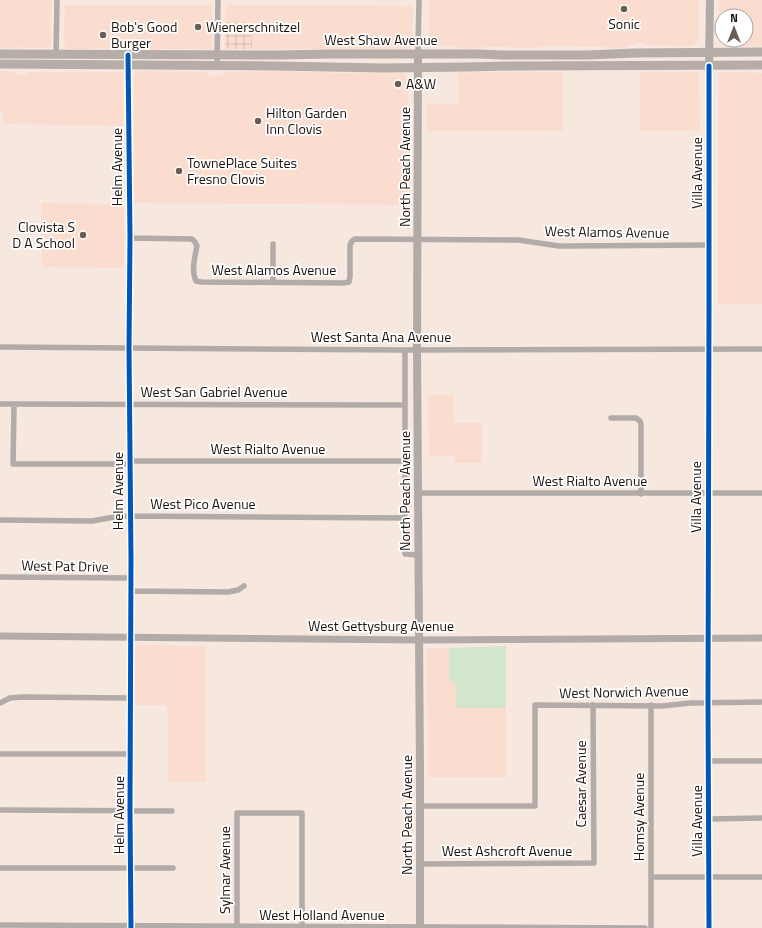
<svg xmlns="http://www.w3.org/2000/svg" width="762" height="928" font-family="'Titillium Web',sans-serif">
	<style>
		.built { fill: #faddce; fill-rule: evenodd }
		.industrial { fill: url(#industrial-grid) }
		.grass { fill: #d3e5cc }
		.lines { fill: none; stroke-linecap: round; stroke-linejoin: round }
		.minor { stroke: #b2aba8; stroke-width: 5.5 }
		.tertiary { stroke: #b2aba8; stroke-width: 7 }
		.secondary { stroke: #b2aaa6; stroke-width: 8 }
		.primary { stroke: #b6aca8; stroke-width: 9 }
		.cycleway-casing { stroke: #fff; stroke-width: 8 }
		.cycleway { stroke: #0057b8; stroke-width: 5 }
		.poi-dot { fill: #695d56; stroke: #fff; stroke-width: 1.5 }
		.labels { text-anchor: middle; stroke-width: 3.5; stroke-linejoin: round; paint-order: stroke }
		.poi-label { font-size: 14px; fill: #1d120c; stroke: #fff; text-anchor: start }
		.street-label { font-size: 14px; fill: #1d120c; stroke: #fff }
	</style>
	<defs>
		<pattern id="industrial-grid" width="8" height="8" patternUnits="userSpaceOnUse"><rect width="8" height="8" fill="#faddce"/><path d="M0 4h8M4 0v8" fill="none" stroke="#d6bdb0"/></pattern>
	</defs>
	<rect width="100%" height="100%" fill="#f6e7df"/>
	<path class="built" d="M0 0H52L50 27 51 28V45L48 48H24L22 47 0 48Z
		M429 0H699L698 41 692 46 677 47 672 45H646L643 43H635V45H629L627 47 614 48 603 47 551 46 528 48H521L507 47H486L466 49 453 46H435L432 45 429 43Z
		M719 0H762V46H724L718 41ZM722 16H746V40H722Z
		M65 5H212V49H160V50L147 49H146L93 48 92 49H69L64 45Z
		M226 5 411 6 413 8 412 45 405 49H252V39L249 22H225Z
		M0 71 13 72 17 75H25L28 72H121L123 74V126L3 124V111H0Z
		M139 71 205 72 210 76 223 75 226 72 274 71 335 73H403L408 77 410 205 134 203V75Z
		M508 72H563V131H426V104H459L458 73Z
		M640 72H696L699 76 700 130 640 131Z
		M722 72 762 73V304H718L719 75Z
		M41 203 124 204V268L42 267Z
		M428 395H454V423H482V463H454V456H429Z
		M138 645 206 646V782H168V713L167 712V705H135V647Z
		M429 648H449V680L455 681 456 708H506V777H428L427 650Z"/>
	<path class="industrial" d="M225 22H249L252 39V49H228L225 46Z"/>
	<path class="grass" d="M506 646V708H456L455 681H449V648Z"/>
	<g class="lines">
		<path class="minor" d="M418 54 419 0
			M128 55 130 238 129 348 131 559 130 811 131 928
			M56 56 57 0
			M217 65 218 0
			M130 238 192 239 195 242 197 246C195 256 191 271 196 281L201 282 343 283 349 282 350 276V245L352 241 355 239 518 240 559 246H567L708 245
			M273 282V244
			M0 347 401 350 762 349
			M709 349 708 703 709 928
			M405 350V554L418 555
			M0 404 404 405
			M14 404 13 464H130
			M611 418H636L640 421 641 424V494
			M130 461H405
			M419 493H762
			M0 520 92 521 120 516H130L405 518
			M0 577 130 578
			M130 591 228 592 238 590 244 586
			M0 703 10 698 23 697 130 698
			M651 705V928
			M0 754H131
			M708 761H762
			M420 806H535V705L662 706 690 703 762 702
			M0 810 172 811
			M709 819 762 818
			M420 864 594 863 593 705
			M0 868H173
			M651 877H762
			M0 925 645 928
			M237 927V813H302V927"/>
		<path class="tertiary" d="M709 66V349
			M0 636 419 640 762 638"/>
		<path class="secondary" d="M418 54 417 350 420 773V928
			M709 66 710 0"/>
		<path class="primary" d="M0 54 282 55 329 54H478L502 55H588L635 53 762 52
			M0 64 275 66 383 68 467 67 514 66 762 65"/>
		<g class="cycleway-casing">
			<path id="cycleway" d="M128 55 130 238 129 348 131 559 130 811 131 928
				M709 66V306L708 703 709 928"/>
		</g>
		<use href="#cycleway" class="cycleway"/>
	</g>
	<g class="poi-dot">
		<circle cx="624" cy="9" r="4"/>
		<circle cx="198" cy="27" r="4"/>
		<circle cx="103" cy="35" r="4"/>
		<circle cx="398" cy="84" r="4"/>
		<circle cx="258" cy="121" r="4"/>
		<circle cx="179" cy="171" r="4"/>
		<circle cx="83" cy="235" r="4"/>
	</g>
	<g class="labels">
		<g class="poi-label">
			<text x="624" y="29" text-anchor="middle">Sonic</text>
			<text x="111" y="32">Bob's Good<tspan x="111" dy="16">Burger</tspan></text>
			<text x="206" y="32">Wienerschnitzel</text>
			<text x="406" y="89">A&amp;W</text>
			<text x="266" y="118">Hilton Garden<tspan x="266" dy="16">Inn Clovis</tspan></text>
			<text x="187" y="168">TownePlace Suites<tspan x="187" dy="16">Fresno Clovis</tspan></text>
			<text x="75" y="232" text-anchor="end">Clovista S<tspan x="75" dy="16">D A School</tspan></text>
		</g>
		<g class="street-label">
			<text x="381" y="45">West Shaw Avenue</text>
			<text transform="translate(117 167) rotate(-90)" y="5">Helm Avenue</text>
			<text transform="translate(405 167) rotate(-90)" y="5">North Peach Avenue</text>
			<text transform="translate(697 173) rotate(-90)" y="5">Villa Avenue</text>
			<text transform="translate(607 232) rotate(1)" y="5">West Alamos Avenue</text>
			<text x="274" y="275">West Alamos Avenue</text>
			<text x="381" y="342">West Santa Ana Avenue</text>
			<text x="214" y="397">West San Gabriel Avenue</text>
			<text x="268" y="454">West Rialto Avenue</text>
			<text x="590" y="486">West Rialto Avenue</text>
			<text transform="translate(118 491) rotate(-90)" y="5">Helm Avenue</text>
			<text transform="translate(405 491) rotate(-90)" y="5">North Peach Avenue</text>
			<text transform="translate(696 497) rotate(-90)" y="5">Villa Avenue</text>
			<text x="203" y="509">West Pico Avenue</text>
			<text transform="translate(65 566) rotate(1)" y="5">West Pat Drive</text>
			<text x="381" y="631">West Gettysburg Avenue</text>
			<text transform="translate(624 692) rotate(-1)" y="5">West Norwich Avenue</text>
			<text transform="translate(581 784) rotate(-90)" y="5">Caesar Avenue</text>
			<text transform="translate(119 815) rotate(-90)" y="5">Helm Avenue</text>
			<text transform="translate(407 815) rotate(-90)" y="5">North Peach Avenue</text>
			<text transform="translate(639 817) rotate(-90)" y="5">Homsy Avenue</text>
			<text transform="translate(697 821) rotate(-90)" y="5">Villa Avenue</text>
			<text x="507" y="856">West Ashcroft Avenue</text>
			<text transform="translate(225 870) rotate(-90)" y="5">Sylmar Avenue</text>
			<text x="322" y="920">West Holland Avenue</text>
		</g>
	</g>
	<g transform="translate(734 28)"><circle r="19" fill="#ffffff" stroke="#a5a09e"/>
	<path d="M0-3L7 15L0 10L-7 15Z" fill="#695d56"/>
	<text y="-6" font-size="11" font-weight="bold" text-anchor="middle" fill="#1d120c">N</text>
	</g>
</svg>
